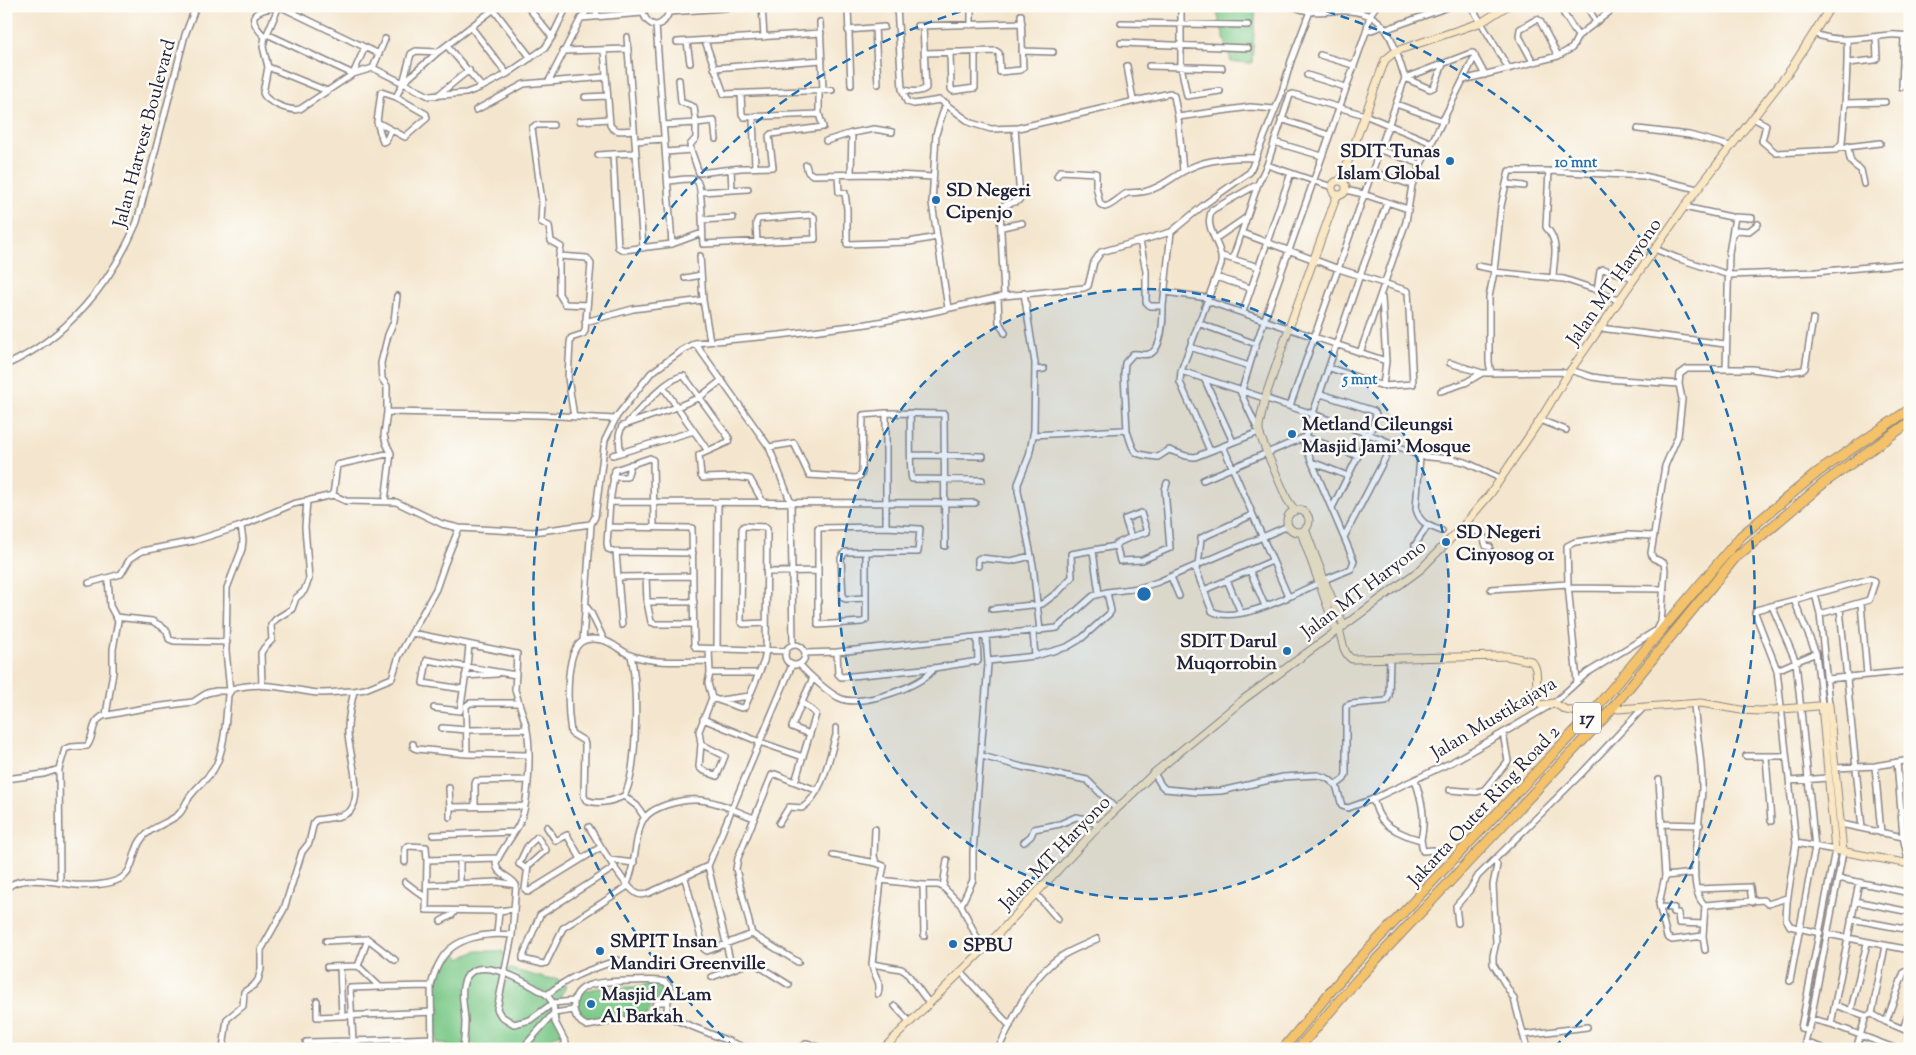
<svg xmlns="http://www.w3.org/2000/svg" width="1916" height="1055" font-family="'Sorts Mill Goudy',serif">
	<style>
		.green { fill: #7cc989; stroke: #4f7662 }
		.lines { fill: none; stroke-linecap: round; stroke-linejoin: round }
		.secondary-tunnel { stroke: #cabfb1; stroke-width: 7; stroke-dasharray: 7 3.5; stroke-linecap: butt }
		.street-casing { stroke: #8b8484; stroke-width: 8 }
		.secondary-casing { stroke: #8b8484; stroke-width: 9 }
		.highway-casing { stroke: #8b8484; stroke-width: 11 }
		.street { stroke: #fff; stroke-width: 5 }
		.secondary { stroke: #fae7c3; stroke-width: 7 }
		.highway { stroke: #f3c26a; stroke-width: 9 }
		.ring { fill: none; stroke: #1f6fb2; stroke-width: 2.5; stroke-dasharray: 9 6 }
		.poi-dot { fill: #1f6fb2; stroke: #fdfcf7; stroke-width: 2 }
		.labels { text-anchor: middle; stroke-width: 5; stroke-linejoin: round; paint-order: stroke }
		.shield { fill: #fdfcf7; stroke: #646373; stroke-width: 1 }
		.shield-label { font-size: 18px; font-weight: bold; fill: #22223b }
		.street-label { font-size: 19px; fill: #22223b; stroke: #fdfcf7 }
		.poi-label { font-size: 19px; font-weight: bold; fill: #22223b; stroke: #fdfcf7; text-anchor: start }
		.centre { fill: #1f6fb2; stroke: #fdfcf7; stroke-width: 2.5 }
		.ring-label { font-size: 15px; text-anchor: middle; font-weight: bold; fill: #1f6fb2; stroke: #fdfcf7; stroke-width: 5; stroke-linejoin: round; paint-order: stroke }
	</style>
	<rect width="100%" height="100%" fill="#fdfcf7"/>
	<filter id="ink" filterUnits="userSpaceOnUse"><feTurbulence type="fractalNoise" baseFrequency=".02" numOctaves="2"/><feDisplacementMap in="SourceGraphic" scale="10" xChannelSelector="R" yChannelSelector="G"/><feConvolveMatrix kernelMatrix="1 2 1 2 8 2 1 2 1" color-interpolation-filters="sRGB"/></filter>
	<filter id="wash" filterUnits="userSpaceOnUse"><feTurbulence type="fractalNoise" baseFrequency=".0096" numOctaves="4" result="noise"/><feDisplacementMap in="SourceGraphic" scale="20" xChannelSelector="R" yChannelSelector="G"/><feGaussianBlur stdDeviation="1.12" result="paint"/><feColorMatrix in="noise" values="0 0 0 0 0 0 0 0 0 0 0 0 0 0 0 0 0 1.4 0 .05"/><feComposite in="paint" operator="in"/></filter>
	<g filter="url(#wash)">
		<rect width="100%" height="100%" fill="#f4e6ce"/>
		<path class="green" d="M1215 6H1256L1252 63 1231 62Z
			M455 950 460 958 477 951H502L505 956 503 967 548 979 556 978 567 986 559 998 560 1023 565 1030 554 1037 544 1049H447L448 1044 437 1043 434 990 442 963Z
			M660 983 666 992 652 1005 648 1013 589 1021C583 1019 577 1015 576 1008 571 981 625 988 642 987L649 984Z"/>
	</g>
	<g filter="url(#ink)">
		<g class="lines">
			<path class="secondary-tunnel" d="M1578 712 1612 710"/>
			<g class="street-casing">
				<path id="street" d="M278 6C254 11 244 16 265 37L263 47 268 67 263 93C266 102 290 112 300 109L353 74 373 68 429 96 466 93 482 87 507 74 545 48 552 37 567 6
					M279 6 379 54
					M527 6 552 37
					M594 6 598 17
					M647 6 643 13C650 30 663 28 669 12L665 6
					M762 6 764 37
					M839 6 848 9 855 6
					M897 6 902 89 907 102 914 104 940 100 971 123 991 129 1018 128 1170 93 1174 96 1178 117 1183 171
					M971 6V25
					M1181 6V66L1187 96 1220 91
					M1293 6C1307 13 1319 12 1335 11 1387 8 1391 36 1405 78L1430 89 1434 87 1443 64
					M1471 6 1509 69
					M1559 6 1578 36
					M1587 6 1596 22
					M848 9 851 85
					M494 10 531 58
					M669 12 751 6
					M581 18 591 6
					M820 22 823 90
					M1121 23 1248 25
					M656 25 672 244 702 233
					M917 26 1022 23
					M471 27 507 74
					M875 28 878 84
					M1387 29 1451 6
					M848 30 884 27
					M1366 32 1383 26
					M267 34 279 6
					M1815 34C1841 44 1864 37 1890 35 1896 34 1903 36 1910 36
					M265 37 267 34 353 74 365 47
					M627 37 635 141
					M705 41 724 94 832 90
					M677 42 821 33
					M687 42 690 63
					M1121 43 1248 48
					M447 46 482 87
					M604 50 610 125C615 134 625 130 634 130
					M563 51 628 49
					M1022 51 1053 52
					M924 53 996 51 999 53 1000 72 1021 70 1023 68 1021 15
					M950 53 951 89 953 91 975 88V52
					M1320 55 1353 65
					M1533 62 1519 36 1520 29 1537 19 1540 21 1558 56
					M1848 63 1875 60 1877 58 1876 37
					M1127 66 1133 100
					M1149 66 1222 68
					M268 67 327 91
					M373 68 385 39
					M714 68 822 60
					M1307 75 1345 87
					M679 80 681 102 694 107 696 123 714 121 716 139
					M1463 80 1475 56
					M549 81 581 18 643 13
					M403 83 438 52 498 6
					M1902 87 1904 36
					M902 89C909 92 920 93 926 88L923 26
					M741 94 742 114 744 117 819 114
					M437 96 469 70
					M396 97 403 83 411 54 416 51 438 52
					M585 97 607 96
					M946 103 936 134 932 203 948 308
					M1846 103 1885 102
					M1396 104 1444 121
					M476 110 524 84 606 77
					M753 117 755 166
					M1178 117 1250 107 1275 109
					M1753 118 1766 125 1762 141 1776 153 1836 150 1842 143C1845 108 1848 74 1847 40
					M1281 119 1329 135
					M580 121 609 119
					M377 122 405 137 427 118 426 114 396 97 381 92 377 122 383 142 386 141 391 130
					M553 125H536L532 128 542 202 541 222 549 226 551 241 561 247 559 256 587 258 591 264 585 331 583 334 571 338 570 343 568 378 574 417
					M663 125 696 123V138L690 145 691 150
					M1638 129 1689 135 1730 146
					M852 133 874 129 892 132
					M826 141 852 133 851 174
					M1274 142 1322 156
					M1848 146C1850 162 1849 162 1861 170L1864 184
					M1838 148 1880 143
					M1380 150 1421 164
					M666 152 691 150 699 173 741 168 773 167 769 136 771 134 823 127 819 114V91
					M636 153 613 154 618 247 623 250 672 244
					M598 155 613 154
					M806 165 808 172 813 175 878 174 933 177
					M1267 165 1332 187
					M731 169 732 190
					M1549 171 1546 227C1560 243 1554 256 1553 276
					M1373 172 1412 185
					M838 175 839 192 845 193 847 209V244L909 242 937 237
					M1057 176 1060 171 1096 173V186L1100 204 1105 207C1115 204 1121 195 1128 193 1134 192 1141 193 1147 191 1162 187 1171 178 1184 171 1205 159 1232 157 1256 158
					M668 181C675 181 690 177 696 180 703 184 702 234 703 244L815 239 814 217 811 215 758 219 756 223 757 241
					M1507 184 1524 186
					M1346 190 1363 194 1408 209
					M701 192 748 189
					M1684 207 1731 217
					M702 220 733 218
					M1002 227 1022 223
					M1242 233 1339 269 1408 291 1413 384 1383 386 1330 368
					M1732 234 1737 230 1749 231 1758 224
					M1215 239 1247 217
					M1140 241 1146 271V302L1150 306H1163L1171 232
					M643 248 635 141 664 139
					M1655 249 1677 258 1729 275 1816 272 1910 263
					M559 256V294L565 304 587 305
					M700 256 703 300 710 341
					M1222 256 1259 267
					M1233 258 1258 184 1267 165 1290 95 1293 94 1365 115 1432 143
					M1478 266 1493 269
					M1494 272 1564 279 1597 290 1619 301
					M1216 277 1250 288
					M685 278 701 275
					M1597 290 1600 271 1603 269 1635 278
					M1165 292 1208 298
					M1024 293 1035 363 1034 430 1029 456 1018 484V491L1033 565 1040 631
					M1004 296 1000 210 1002 206 1018 201 1020 199 1015 128
					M998 298 999 322 1005 333
					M1382 298 1386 361 1383 386
					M1207 301 1386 361
					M1243 312 1291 173
					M585 322 633 309 703 300
					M1198 323 1256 344
					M1600 328 1725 344
					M695 343 769 447 791 503 793 645
					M1190 347 1249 366
					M1360 353 1406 222 1412 185 1421 164 1463 80 1558 56 1572 48 1578 36 1617 6
					M1450 363 1482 373
					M6 365C67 338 112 282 137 222L185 35 196 6
					M1726 369 1729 253 1735 217 1752 218
					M1035 370 1044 369
					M1181 371 1313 414 1379 438 1420 456 1450 459 1465 462 1500 478
					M1568 374 1561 372 1491 373 1489 362V297L1494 272 1501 206 1509 171H1549L1644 176 1697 189
					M1205 380 1233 442
					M1679 384 1680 374 1687 369H1752L1781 373 1803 370 1805 368 1813 319
					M663 387 708 451
					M1242 390 1256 344 1366 32 1370 15 1376 6
					M1441 391 1465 383 1482 373H1491
					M1321 394 1374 411 1376 414 1373 426 1332 508
					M1290 406 1405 78 1471 53H1473L1485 75
					M387 412 542 415 615 419
					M886 413V527
					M910 413C911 424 909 474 912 479L982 480
					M1540 420 1566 430
					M628 422C640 410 667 377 684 376L729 438 728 442 699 455 701 476 703 478 737 477 750 479 763 502
					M1127 431 1124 374 1125 363 1133 354C1138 353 1144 356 1149 354 1163 350 1163 317 1163 306
					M1033 435 1123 430 1127 431C1135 455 1132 454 1158 457L1169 450 1186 456 1195 457 1259 432 1239 389
					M1305 437 1358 456
					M1302 439 1354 561 1351 569 1324 580
					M1223 446 1288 596
					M769 447 794 443 809 475 856 478 861 475 862 472 863 415 886 413 944 414 945 546
					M1210 451 1180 382 1181 371 1221 264C1224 245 1202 229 1212 210L1258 184
					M620 452 619 435 622 426 677 407 700 397 722 380
					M613 455 694 431
					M911 455 983 456
					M1420 456 1416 509C1420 524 1429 526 1442 531
					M1312 462 1348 476
					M613 477H627L631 464
					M1203 480 1305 437 1360 275 1387 203
					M333 495 337 465 391 453
					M385 501 391 453 386 443 384 435 387 412V386L382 379 381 363 388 335 394 321 397 296
					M610 502 975 503
					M1464 525 1483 535 1486 546 1490 547
					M654 526 653 460 650 458 615 470 610 502 607 543 608 549 616 552 693 553
					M608 527 692 528 694 645 696 648 786 651
					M886 527 920 529 918 552H866V620L862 622 818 625V528Z
					M1131 537 1147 532 1141 513 1125 519 1131 537 1116 544 1120 561 1142 560 1170 548 1165 490 1167 483
					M1344 537 1393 443
					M1415 545 1428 525
					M1093 551 1099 594
					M616 552 622 625
					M866 552H845L841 558 843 598 846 599 866 598
					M978 566V559L980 558 1011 561 1031 556
					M1198 566 1201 538 1252 515
					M1195 567 1212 611C1237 625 1294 594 1319 583
					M1250 571 1265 606
					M766 572 817 571
					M646 576 647 602 651 622 656 624H693
					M619 577 693 576
					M1171 577 1179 596
					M1227 580 1241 613
					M89 583 121 574 130 559 142 551 194 541 241 526 293 504 333 495 346 501 396 502 442 524 459 528
					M1569 588 1664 589
					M1491 589 1568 584
					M1204 590 1272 561
					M1815 594 1869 579 1873 580 1875 582 1869 600 1820 614
					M1794 600 1815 594 1820 614 1829 705
					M647 602H694
					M1861 603 1867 675
					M585 605 591 613 604 640
					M1772 606 1796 662 1815 847 1790 981
					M992 609 1042 604 1058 592 1072 577 1071 554 1116 546
					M1840 609 1862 828
					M116 617 152 621 161 626 167 631 169 639 174 641 227 642
					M1033 632 1035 656
					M412 633 517 654 515 690 519 703
					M583 641 591 524
					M785 655a10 10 0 1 1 20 0a10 10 0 1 1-20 0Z
					M469 645 467 667 516 675
					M717 649 718 503
					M837 652 838 674 841 677 934 668 978 661 977 638
					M805 653 837 652 1057 628 1093 596 1107 592 1139 588 1158 582 1288 526
					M631 656C638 683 638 772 624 796L637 806 645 818
					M988 661 1035 656 1067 647 1082 638 1109 614 1111 611 1107 592
					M799 664C808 674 830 695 842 699 861 707 924 686 934 668
					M1777 670 1816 653
					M710 673H759
					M465 676 497 674
					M1827 679 1910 671
					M1577 682 1568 584 1567 546 1575 542 1628 535 1654 536
					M262 686 261 653 264 648 272 640 271 625 276 619 292 609 296 598 304 591 309 579 305 527 307 500
					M712 698 741 708 745 707 764 661 766 650 767 529 765 527 744 526 742 529 741 622 743 624 766 623
					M720 700 750 696
					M802 702 792 727 810 734
					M1694 704C1696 731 1702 758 1702 785 1703 811 1683 889 1705 905L1703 936 1705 950
					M434 708 460 711 467 667 427 660 423 683 463 689
					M106 715 113 672V649L118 621 110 606 108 578
					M703 719 760 742 803 757
					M442 728 467 730 527 729
					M413 744 414 748 417 749 467 754
					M701 744 725 756 717 776 702 770 699 767 701 744 699 731 712 698 708 683 710 673 709 649
					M528 755 467 754 466 706 470 703H519C522 712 525 721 527 730 531 750 529 804 520 822 513 837 502 848 496 863 497 876 510 875 516 885L512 935 497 1009 501 1016 514 1024 530 1020 553 1003 574 1001
					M982 756 1022 767 1087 780 1116 809
					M1746 756H1786
					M1766 757 1771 821
					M1897 762 1903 837 1909 864
					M1875 766 1881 833
					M1836 768 1875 766 1910 760
					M59 769 60 883
					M1154 773 1161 785 1165 789 1197 792 1221 791 1283 777 1317 775 1327 778 1336 785 1342 806 1348 808 1373 799 1452 762 1503 733 1554 703 1587 673 1657 630 1661 622 1665 570 1664 563 1653 558 1651 553 1665 466 1678 436 1682 399 1679 384 1606 379 1592 377 1570 370
					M6 779 44 774 59 769 65 749 71 747 87 746C95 736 90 723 103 716L139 709 193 702 207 693 216 691H230L226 651 227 597V588L242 549 243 540 241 526
					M1415 780C1422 801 1426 818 1421 840
					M1659 780 1665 876 1659 904 1667 937 1672 940 1703 936
					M1790 781 1827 778
					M795 782 816 790
					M1336 785 1344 779 1346 774V706L1351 704 1386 701 1389 696 1390 657
					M449 788 450 807
					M1450 790 1476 792 1484 790 1508 761 1503 733
					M624 796C613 801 598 805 586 800L584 796 585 745 584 741 571 733C568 714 563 651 583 641 588 638 597 639 602 640 613 642 622 653 633 656 657 664 684 661 709 661
					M1373 799C1375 804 1376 810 1379 815 1385 828 1408 837 1421 840L1423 851 1433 850
					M475 806V784L476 781 527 780
					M450 817V807L525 806
					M779 823 789 807 802 808C823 794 829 758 836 735V728
					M1662 824 1700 825
					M1841 824 1903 837
					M547 827 556 841 567 835 581 859
					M589 827C598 841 625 889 638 894 642 896 645 894 649 893L708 866
					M875 829 874 856 876 863 884 866 881 880 923 885H938L943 887 961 905
					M433 835 514 832
					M1024 842 1031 836 1034 829 1060 824 1076 817 1086 819 1099 826
					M1796 843 1835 850 1801 1028 1809 1030
					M833 855 876 863
					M460 859V884
					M427 860 426 910 499 911 514 909
					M610 860 634 863
					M1494 860 1497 865 1493 885 1496 942 1493 956V964L1514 999 1527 1049
					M405 862V848L408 846 426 847 427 860 498 858
					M615 867 540 915 523 956V959L543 964 546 963 563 928 628 886
					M527 869 519 864 527 847 537 837 546 850 528 866 525 889 528 892 601 847
					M1665 876 1695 873
					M685 878 704 949 707 951 752 934
					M1838 878 1910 893
					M405 882 426 898
					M627 884C636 865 634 844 641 824 648 806 682 799 699 800 718 801 737 812 754 818
					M427 885 498 882 516 885
					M923 885 924 936
					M943 887 947 860
					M1697 889 1750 887 1752 902
					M6 890C16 873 58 883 75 885 88 886 108 885 120 879 135 871 132 852 141 840 149 827 168 824 179 814 184 809 186 801 191 795 198 786 207 779 214 769 225 751 226 716 228 695L232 689C260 681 283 688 310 692 324 695 340 691 354 691
					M1036 894 1058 919
					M1855 901 1910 912
					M1705 905 1763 900 1768 904 1787 898
					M1660 907 1674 908 1673 912 1678 913 1679 923 1704 924
					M1851 919 1910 930
					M441 921 452 915 455 911
					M1458 923 1456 906 1469 891 1478 876 1581 774 1644 707
					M1820 933 1790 926 1786 919 1787 902 1796 843 1777 670 1755 613 1756 610 1794 600 1816 653 1822 705
					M497 934 499 911
					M1827 934 1910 950
					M326 941 368 939
					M983 950 961 905 973 880V852L988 664 986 637
					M798 962 752 934 736 869 738 858 772 775 775 774 795 782 816 714 802 702 813 678
					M872 964 901 969 906 972 929 1003
					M358 966 368 939 395 960
					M327 967 358 966 380 987 431 986C433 977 436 968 441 960 454 937 488 932 512 935
					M340 967 342 1016
					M732 969 708 866 792 665
					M961 972 1010 1026
					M712 977 749 963H754L789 985
					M431 986 432 1049
					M878 994C882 979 873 977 872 964L881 880
					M317 1001V1017L433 1012
					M1835 1005 1866 1016 1872 1014 1886 1022 1910 1032
					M895 1006 910 1022
					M1851 1010 1867 943
					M1872 1014 1885 946
					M666 1016 670 987 665 982 660 981C650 980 639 981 629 981 609 982 571 979 574 1009 575 1017 580 1023 587 1026L614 1021 666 1016 748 1049
					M653 1017 655 1005 659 1002H667
					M1811 1019 1831 1024 1897 1049
					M1886 1022 1904 972 1910 970
					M1831 1024 1859 882
					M1903 1029 1910 1010
					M1523 1035 1587 1027
					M306 1042 353 1041 350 988 379 987
					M223 1049 227 1019 243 1006 244 992 254 985 258 980 261 969V950L284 909 302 852 309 843 314 822 316 820C326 818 343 818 350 811 364 795 349 753 348 734 347 719 351 705 354 691L365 689 392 678 399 656 436 589 445 563 459 528 533 532 591 524 595 517 605 440 617 416 651 373 681 351 695 343 780 335 867 324 928 313 1004 296 1084 288 1088 286 1094 262 1101 252 1171 232 1205 204 1250 172 1281 95 1291 61 1312 6
					M353 1049V1041L432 1038
					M463 1049C464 1040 465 1031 465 1022 465 1011 461 998 463 987 470 946 529 984 547 995
					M522 1049 554 1013 574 1010
					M560 1049 566 1043 555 1022 553 1003 547 995C570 975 590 970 618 960
					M800 1049 807 1043 821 1048
					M998 1049C1012 1023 1026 985 1049 966 1062 953 1080 947 1097 939
					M1825 1049 1805 1042 1811 1019 1843 852
					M1856 1049 1866 1016"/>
			</g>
			<g class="secondary-casing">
				<path id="secondary" d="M1332 188a7 7 0 1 1 14 0a7 7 0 1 1-14 0Z
					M1341 181 1385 60 1396 51 1482 22 1507 6
					M1287 521a11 11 0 1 1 22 0a11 11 0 1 1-22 0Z
					M1295 511 1287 499 1267 453 1259 432V426L1265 398 1289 328 1337 195
					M1305 529 1327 587 1344 626
					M1301 532 1336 630
					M1339 629C1342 639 1343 654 1352 659L1506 656 1531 661C1541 669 1534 691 1538 703L1541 705 1554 703 1566 710 1578 712
					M1822 705 1835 850 1910 864
					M1618 709 1701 703 1741 710 1761 711 1829 705 1843 852
					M883 1049 983 950 1099 826 1154 773 1244 699 1421 569 1464 525 1491 493 1540 420 1568 374 1684 207 1791 69 1831 6"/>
			</g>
			<g class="highway-casing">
				<path id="highway" d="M1283 1049 1346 973 1589 716 1741 536 1818 472 1910 409
					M1298 1049 1356 981 1604 718 1735 558 1825 482 1910 422"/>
			</g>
			<use href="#street" class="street"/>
			<use href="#secondary" class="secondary"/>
			<use href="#highway" class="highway"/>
		</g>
	</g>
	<circle cx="1144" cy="594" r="305" fill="#1f6fb2" fill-opacity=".12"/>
	<g class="ring">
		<circle cx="1144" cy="594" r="305"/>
		<path d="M735 1048A611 611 0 0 1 976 7M1312 7A611 611 0 0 1 1553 1048"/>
	</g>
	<g class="poi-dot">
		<circle cx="1450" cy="161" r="5"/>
		<circle cx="936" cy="200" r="5"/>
		<circle cx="1292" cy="434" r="5"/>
		<circle cx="1446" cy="542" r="5"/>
		<circle cx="1287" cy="651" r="5"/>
		<circle cx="953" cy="944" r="5"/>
		<circle cx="600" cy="951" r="5"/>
		<circle cx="591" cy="1004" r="5"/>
	</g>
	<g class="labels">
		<rect class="shield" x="1573" y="702.5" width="28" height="31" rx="4"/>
		<g class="shield-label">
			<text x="1587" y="724">17</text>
		</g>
		<g class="street-label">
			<text transform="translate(143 133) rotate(-75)" y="7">Jalan Harvest Boulevard</text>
			<text transform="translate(1613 281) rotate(-55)" y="7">Jalan MT Haryono</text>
			<text transform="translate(1363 588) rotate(-37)" y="7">Jalan MT Haryono</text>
			<text transform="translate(1493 717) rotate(-31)" y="7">Jalan Mustikajaya</text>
			<text transform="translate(1483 805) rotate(-47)" y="7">Jakarta Outer Ring Road 2</text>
			<text transform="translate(1054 852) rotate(-46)" y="7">Jalan MT Haryono</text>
		</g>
		<g class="poi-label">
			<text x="1440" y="157" text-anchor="end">SDIT Tunas<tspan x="1440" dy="22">Islam Global</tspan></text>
			<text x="946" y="196">SD Negeri<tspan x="946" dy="22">Cipenjo</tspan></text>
			<text x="1302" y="430">Metland Cileungsi<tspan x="1302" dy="22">Masjid Jami' Mosque</tspan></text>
			<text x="1456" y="538">SD Negeri<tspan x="1456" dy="22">Cinyosog 01</tspan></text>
			<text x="1277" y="647" text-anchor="end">SDIT Darul<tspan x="1277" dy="22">Muqorrobin</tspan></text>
			<text x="610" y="947">SMPIT Insan<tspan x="610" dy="22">Mandiri Greenville</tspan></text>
			<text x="963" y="951">SPBU</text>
			<text x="601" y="1000">Masjid ALam<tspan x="601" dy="22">Al Barkah</tspan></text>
		</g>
	</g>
	<circle cx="1144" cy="594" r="8" class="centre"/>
	<g class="ring-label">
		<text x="1576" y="167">10 mnt</text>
		<text x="1360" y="384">5 mnt</text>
	</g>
	<rect width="1916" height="1055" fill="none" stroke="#fdfcf7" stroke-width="25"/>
</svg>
